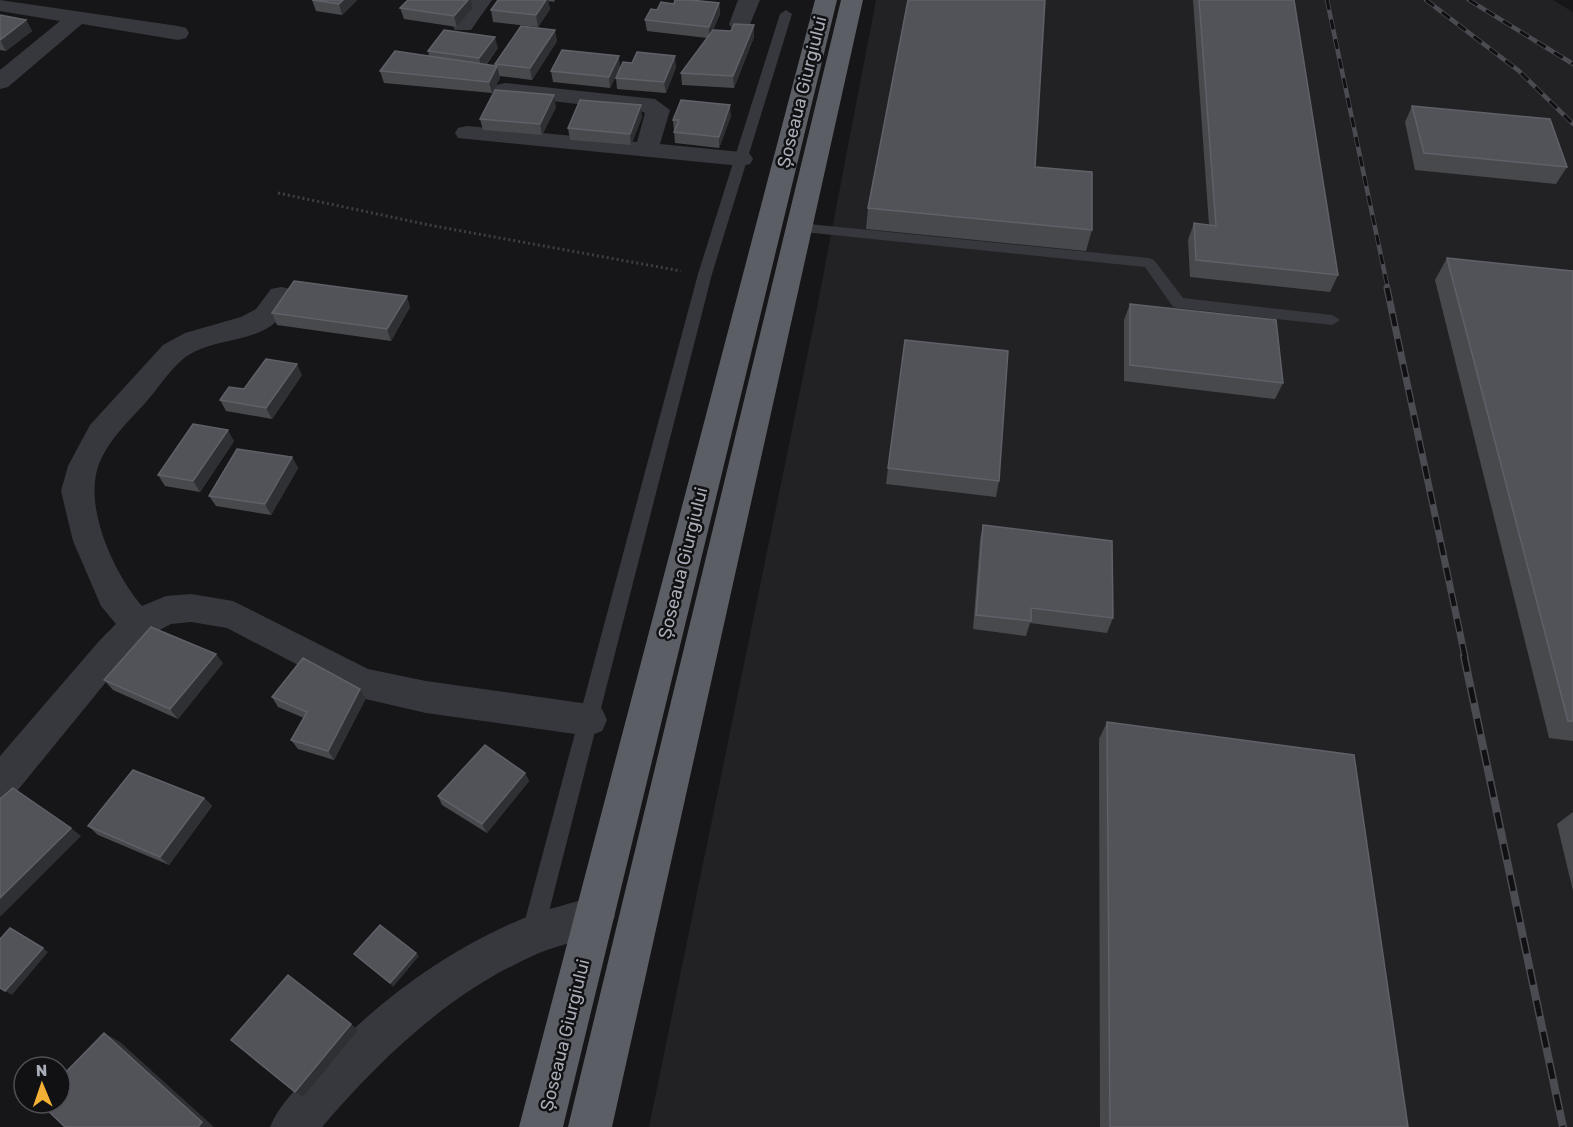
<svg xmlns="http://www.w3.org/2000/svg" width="1573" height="1127" font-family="Rubik,sans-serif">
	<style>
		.built { fill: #222225 }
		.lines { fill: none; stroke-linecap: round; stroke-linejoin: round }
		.path { stroke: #3d3f44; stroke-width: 3; stroke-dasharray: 2 3; stroke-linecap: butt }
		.service { fill: #37383d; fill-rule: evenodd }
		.minor { fill: #37383d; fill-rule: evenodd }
		.trunk { fill: #5b5e65; fill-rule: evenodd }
		.rail-far2-casing { stroke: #4a4c52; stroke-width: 4.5 }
		.rail-far1-casing { stroke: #4a4c52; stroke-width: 7 }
		.rail-casing { stroke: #4a4c52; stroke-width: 8 }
		.rail-far2 { stroke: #111113; stroke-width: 3; stroke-dasharray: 10; stroke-linecap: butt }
		.rail-far1 { stroke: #111113; stroke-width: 4.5; stroke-dasharray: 13; stroke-linecap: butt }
		.rail { stroke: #111113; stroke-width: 5; stroke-dasharray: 16; stroke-linecap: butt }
		.wall { fill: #47494d }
		.shaded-wall { fill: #2f3033 }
		.building { fill: #525359; stroke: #5f6168; stroke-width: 1.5 }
		.labels { text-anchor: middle; stroke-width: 5; stroke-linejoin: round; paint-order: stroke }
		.street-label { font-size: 18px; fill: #a8adb8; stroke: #111113 }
	</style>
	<rect width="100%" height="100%" fill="#161618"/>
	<path class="built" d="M876 0H1553L1573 12V1127H649L816 313Z"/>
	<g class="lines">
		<path class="path" d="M278 193 434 226 681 271"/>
		<path class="service" d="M786 10 792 14 712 274 543 935 540 943 532 946 524 943 521 935 698 274 780 14Z
			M799 223 1149 258 1154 260 1183 298 1332 315 1340 320 1332 325 1178 308 1173 307 1145 267 794 231V225Z"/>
		<path class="minor" d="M0 0 178 26 186 28 189 33 186 38 178 40 82 24 8 87 0 89V70L60 21 0 11Z
			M470 0H492L471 30H455L452 25Z
			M738 0H760L748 29H732L729 24Z
			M505 83 655 99 670 110 660 144 741 152 750 154 753 159 750 164 741 166 458 138 455 133 458 128 467 126 637 142 645 113 641 111 497 95 493 90 497 85Z
			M281 287 291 289 295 296C290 304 283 316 276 322 253 343 209 338 183 359 169 371 158 388 147 401 129 421 107 441 98 467 84 509 115 575 142 606L166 596 191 594 233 601 368 669 426 681 589 704 602 709 607 720 602 731 589 736 426 713 361 698 227 628 191 622 171 624 150 635 124 660 13 796 0 801V756L100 640 116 624 101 606 73 541 61 491 68 466 90 425 163 345 185 333 241 317 256 309 271 289Z
			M595 896 609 902 615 916 609 930C587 939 562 944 539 953 451 991 383 1056 322 1127H270C279 1104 298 1088 314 1069 373 1004 447 949 529 916 550 908 573 903 595 896Z"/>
		<path class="trunk" d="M815 0H837L563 1127H519Z
			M841 0H863L612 1127H568Z"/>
		<g class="rail-far2-casing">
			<path id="rail-far2" d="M1327 0 1388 289
				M1426 0 1519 71 1573 124
				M1469 0 1573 64"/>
		</g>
		<g class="rail-far1-casing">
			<path id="rail-far1" d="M1387 288 1465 657"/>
		</g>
		<g class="rail-casing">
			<path id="rail" d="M1464 656 1563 1127"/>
		</g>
		<use href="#rail-far2" class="rail-far2"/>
		<use href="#rail-far1" class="rail-far1"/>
		<use href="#rail" class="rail"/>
	</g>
	<path class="wall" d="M312 0H357L342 15 316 11Z
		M408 0H471L473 8 457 27 404 19 400 8Z
		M498 0H555L554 2 548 1 550 9 538 27 493 22 491 10Z
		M1193 0H1294L1338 275 1330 292 1190 277 1188 240 1194 223 1209 225Z
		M719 3 720 14 713 30 731 31 754 25V37L734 88 682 85 681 73 707 38 647 31 645 20 657 10 674 4Z
		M0 15 26 20 32 31 6 51 0 50Z
		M557 41 532 80 499 76 500 78 492 93 384 83 380 71 429 56 428 51 498 48 486 65 495 66V64Z
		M620 67H676L666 93 617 89 616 78 619 70 610 88 553 82 551 71Z
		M1412 106 1567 167 1556 184 1415 170 1405 122Z
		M556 107 542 135 483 130 480 119Z
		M731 116 719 148 675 143 673 120Z
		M642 117 631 145 570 140 568 128Z
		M1035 167 1092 230 1086 251 866 229 868 208Z
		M1447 258 1573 271V741L1549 738 1435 280Z
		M1130 304 1283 383 1275 399 1124 381V320Z
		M410 307 391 341 277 325 272 313Z
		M302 375 272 419 226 411 220 400 244 389Z
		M234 441 200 492 165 486 158 475Z
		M292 457 298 468 271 515 216 506 209 496Z
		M888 468 999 481 996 497 886 484Z
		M983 525 1113 618 1107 633 1030 623 1026 636 973 629 980 540Z
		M223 663 178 719 113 690 104 680Z
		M360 689 366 698 334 760 298 749 291 740 304 718 278 707 272 697Z
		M1107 722 1408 1127H1100L1099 739Z
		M525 773 529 781 487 833 442 805 438 796Z
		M204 798 212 806 169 865 98 835 88 826Z
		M1573 812V891L1557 824Z"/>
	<path class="shaded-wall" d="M343 0H357L342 15 339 4Z
		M468 0H471L473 8 457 27 454 16Z
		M546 0H548L550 9 538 27 536 15Z
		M719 3 720 14 709 38V27Z
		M26 20 32 31 6 51 0 40Z
		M754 25V37L734 88 733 76Z
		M555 30 557 41 532 80 530 68Z
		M495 37 498 48 482 69 479 58Z
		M619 56 620 67 610 88 609 77Z
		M675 56 676 67 666 93 664 82Z
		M497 66 500 78 492 93 489 82Z
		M554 95 556 107 542 135 540 124Z
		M641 105 642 117 631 145 630 134Z
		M730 105 731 116 719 148V137Z
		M407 296 410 307 391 341 387 329Z
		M297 364 302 375 272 419 266 408Z
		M228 430 234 441 200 492 193 481Z
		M292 457 298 468 271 515 265 504Z
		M216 654 223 663 178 719 170 709Z
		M360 689 366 698 334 760 328 751Z
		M525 773 529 781 487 833 482 824Z
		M204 798 212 806 169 865 160 857Z
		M71 828 81 836 1 916 0 915V898Z
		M43 948 48 952 12 995 5 991Z
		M416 953 419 956 393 987 390 983Z
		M351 1024 358 1030 303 1097 295 1092Z
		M104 1033 120 1042 214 1127H198Z"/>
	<path class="building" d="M312 0H343L339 4Z
		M408 0H468L454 16 400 8Z
		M498 0H546L536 15 491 10Z
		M675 0H691L719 3 709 27 645 20 651 9 657 10 661 2 674 4Z
		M908 0H1045L1035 167 1092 172V230L868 208Z
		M1199 0H1294L1338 275 1196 260 1194 223 1216 226Z
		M0 15 26 20 0 40Z
		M734 24 754 25 733 76 681 73 713 30 731 31Z
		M521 26 555 30 530 68 495 64Z
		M444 30 495 37 479 58 428 51Z
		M562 50 619 56 609 77 551 71Z
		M395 51 497 66 489 82 380 71Z
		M637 52 675 56 664 82 616 78 623 62 632 63Z
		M495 90 554 95 540 124 480 119Z
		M580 100 641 105 630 134 568 128Z
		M681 100 730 105 719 137 674 132 679 120H673Z
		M1412 106 1550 119 1567 167 1424 153Z
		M1447 258 1573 271V721H1568Z
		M294 281 407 296 387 329 272 313Z
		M1130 304 1276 320 1283 383 1130 365Z
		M905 340 1008 351 999 481 888 468Z
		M266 359 297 364 266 408 220 400 229 387 244 389Z
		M193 424 228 430 193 481 158 475Z
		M237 449 292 457 265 504 209 496Z
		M983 525 1112 541 1113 618 1031 608V621L976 615Z
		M151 627 216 654 170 709 104 680Z
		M303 658 360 689 328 751 291 740 307 712 272 697Z
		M1107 722 1354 755 1408 1127H1110Z
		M485 745 525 773 482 824 438 796Z
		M133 770 204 798 160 857 88 826Z
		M13 788 71 828 0 898V799Z
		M380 925 416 953 390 983 354 954Z
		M10 928 43 948 5 991 0 988V939Z
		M288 975 351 1024 295 1092 231 1040Z
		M104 1033 202 1122 198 1127H65L40 1103H60V1078Z"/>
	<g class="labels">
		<g class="street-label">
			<text transform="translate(802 92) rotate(-76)" y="6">Șoseaua Giurgiului</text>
			<text transform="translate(683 563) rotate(-76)" y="6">Șoseaua Giurgiului</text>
			<text transform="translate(565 1035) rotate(-76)" y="6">Șoseaua Giurgiului</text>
		</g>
	</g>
	<g transform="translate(42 1085) rotate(358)"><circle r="28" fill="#111113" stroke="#4d4f55" stroke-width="1.5"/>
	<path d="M0-4.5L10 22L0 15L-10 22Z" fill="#f2b134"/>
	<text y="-9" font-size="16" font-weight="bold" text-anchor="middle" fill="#a8adb8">N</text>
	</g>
</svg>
